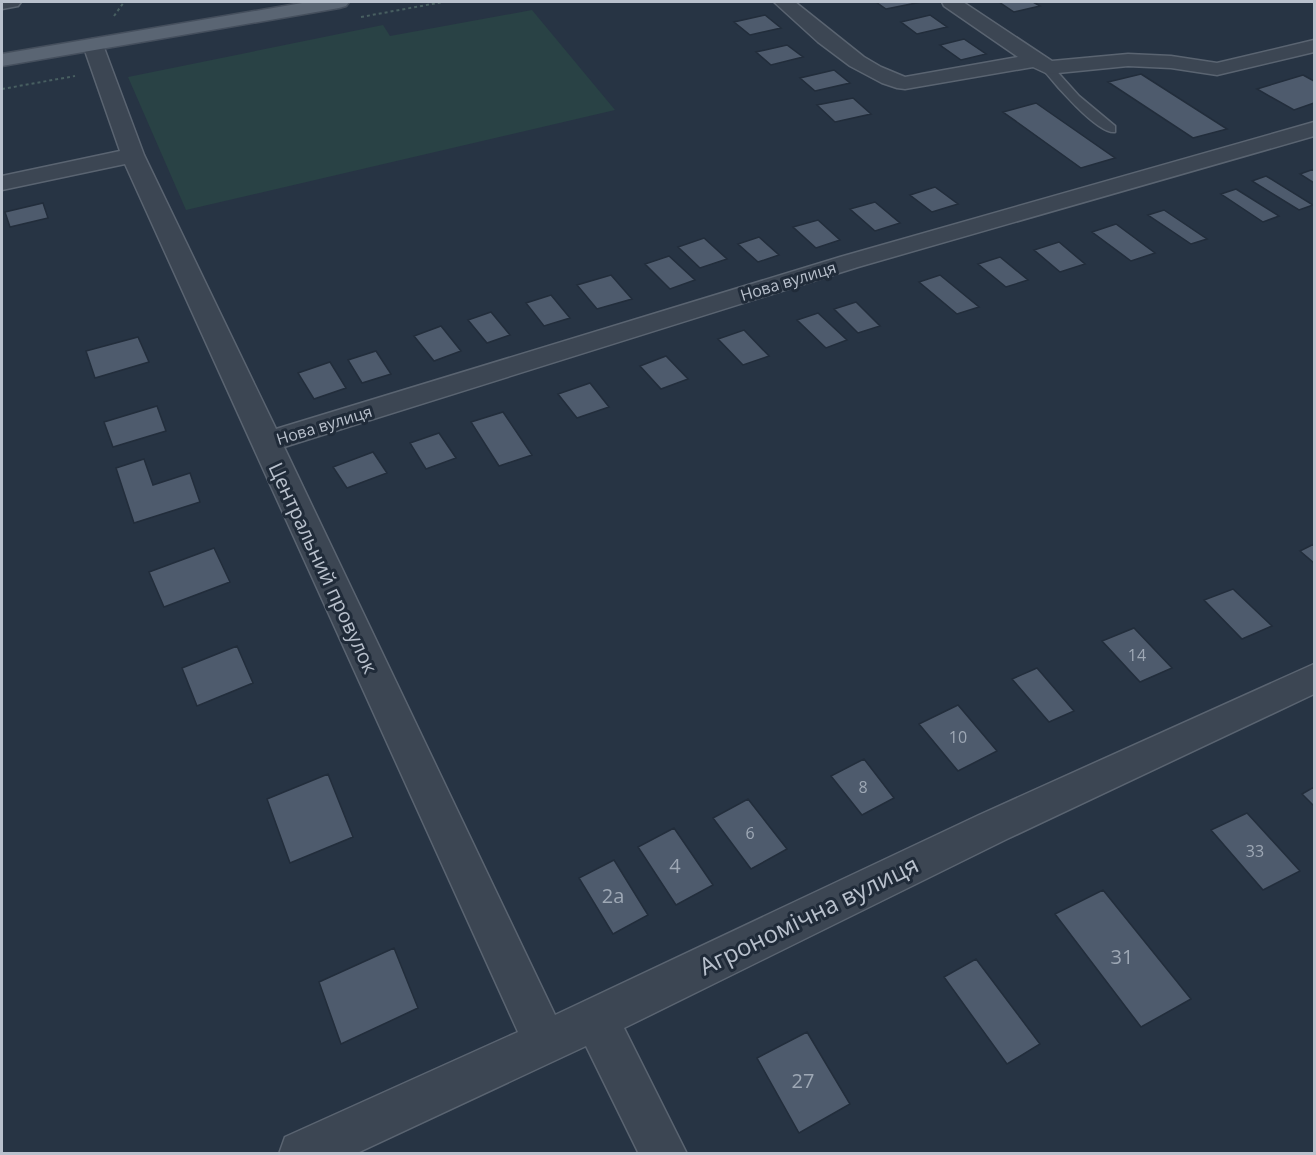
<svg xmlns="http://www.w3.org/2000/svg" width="1316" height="1155" font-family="'Open Sans',sans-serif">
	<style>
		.green { fill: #294245 }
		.building { fill: #4e5b6d; stroke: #222d3b; stroke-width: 1.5 }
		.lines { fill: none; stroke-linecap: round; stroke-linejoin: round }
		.lane-casing { stroke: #5a6471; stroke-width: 3 }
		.street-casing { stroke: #5a6471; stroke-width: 3 }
		.primary-casing { stroke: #454f5d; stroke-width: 3 }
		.path { stroke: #485f61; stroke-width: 2; stroke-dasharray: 3 3; stroke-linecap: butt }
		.lane { fill: #3c4653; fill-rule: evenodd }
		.street { fill: #3c4653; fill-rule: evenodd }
		.primary { fill: #5a6573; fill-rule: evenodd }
		.labels { text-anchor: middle; stroke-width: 6; stroke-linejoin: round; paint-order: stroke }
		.far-street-label { font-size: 16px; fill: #b9c1cd; stroke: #202b39 }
		.number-label { font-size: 16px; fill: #9ea8b5 }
		.street-label { font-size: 20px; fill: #b9c1cd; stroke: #202b39 }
		.near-number-label { font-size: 20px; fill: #9ea8b5 }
		.near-street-label { font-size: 24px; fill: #b9c1cd; stroke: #202b39 }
	</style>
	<rect width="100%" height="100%" fill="#273444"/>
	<path class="green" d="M532 10 615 110 186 210 128 77 383 25 390 36Z"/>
	<path class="building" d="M876 2H921L886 9Z
		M999 2H1033L1040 6 1014 12Z
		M765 15 781 28 750 35 734 22Z
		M930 15 947 27 917 34 901 22Z
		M964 39 986 54 961 60 940 45Z
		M787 45 803 57 771 65 756 52Z
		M834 70 850 83 815 91 800 78Z
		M1141 74 1227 129 1193 138 1108 82Z
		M1303 75 1314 81V103L1294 110 1257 89Z
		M853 98 871 114 835 122 817 105Z
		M1036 103 1115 158 1081 168 1003 112Z
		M1314 169V183L1300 174Z
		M1266 176 1313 205 1299 210 1252 181Z
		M935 187 958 204 932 212 910 195Z
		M1236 189 1279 216 1263 222 1221 194Z
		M875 202 900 223 875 231 850 209Z
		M43 203 48 218 10 227 5 212Z
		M1164 210 1207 239 1191 244 1148 215Z
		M818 220 840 240 816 248 793 227Z
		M1116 224 1155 253 1131 261 1092 232Z
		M759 237 779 255 758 262 738 244Z
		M704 238 727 259 700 268 678 247Z
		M1059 242 1085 264 1060 272 1034 250Z
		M669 256 695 280 670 289 645 264Z
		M1000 257 1028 280 1006 287 978 264Z
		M611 275 632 299 597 309 577 285Z
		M940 275 979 307 957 314 919 282Z
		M551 295 570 318 544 326 526 303Z
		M856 302 880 326 858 333 834 309Z
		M491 312 510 335 487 343 468 320Z
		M818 313 847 340 826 348 797 320Z
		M441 326 461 351 434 361 414 336Z
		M744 330 769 356 743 365 718 339Z
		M138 337 149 362 95 378 86 351Z
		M376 351 391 374 362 383 348 360Z
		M666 356 688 379 661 389 640 366Z
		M330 362 346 388 314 399 298 373Z
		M590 383 609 407 577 418 558 394Z
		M157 406 166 431 113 447 104 422Z
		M503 412 532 455 499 466 471 422Z
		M439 433 456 458 426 469 410 443Z
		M373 452 387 473 347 488 333 467Z
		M144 459 153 485 190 473 200 502 134 523 116 468Z
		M1314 544V563L1300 551Z
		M214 548 230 582 164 607 149 572Z
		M1233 589 1272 626 1242 639 1204 600Z
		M1134 628 1172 668 1140 682 1102 641Z
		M237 646 253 683 197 706 182 668Z
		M1037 668 1074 711 1049 722 1012 679Z
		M958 705 997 751 958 771 919 724Z
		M864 759 894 798 862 815 831 776Z
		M328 774 353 837 290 863 267 799Z
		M1314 787V806L1302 794Z
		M748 799 787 849 751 869 713 818Z
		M1247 813 1300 871 1263 890 1211 830Z
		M674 828 713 885 676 905 638 847Z
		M614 860 648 915 613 934 579 878Z
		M1103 890 1191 999 1141 1027 1055 914Z
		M394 948 418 1008 341 1044 319 982Z
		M976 959 1040 1044 1007 1064 944 977Z
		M807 1032 850 1104 799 1133 757 1058Z"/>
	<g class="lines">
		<g class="lane-casing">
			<path id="lane" d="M1048 65 1052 66 1079 96 1115 126V132C1098 135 1053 82 1042 68Z"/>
		</g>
		<g class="street-casing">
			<path id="street" d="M2 2H21L18 6 2 9Z
				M774 2H795L864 57 881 67 905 77 1018 57 944 6 942 2H963L1052 61 1128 54 1171 56 1217 63 1314 40V52L1217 75 1171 68 1128 66 1048 74 1033 67 905 89 897 88 882 83 850 66 818 42Z
				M93 39 100 41 103 45 144 155 276 429 840 257 1314 122V136L858 267 284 447 555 1015 979 815 1314 664V694L1007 839 624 1028 687 1154H639L586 1046 355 1154H279L285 1137 518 1032 125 164 2 190V176L120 151 83 45 86 41Z"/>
		</g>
		<g class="primary-casing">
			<path id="primary" d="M308 2H349L346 6 339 8 2 66V54Z"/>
		</g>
		<path class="path" d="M114 16 124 2
			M361 17 443 2
			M2 89 75 76"/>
		<use href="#lane" class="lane"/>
		<use href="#street" class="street"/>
		<use href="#primary" class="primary"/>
	</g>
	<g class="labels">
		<g class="far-street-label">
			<text transform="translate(788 281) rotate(-17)" y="6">Нова вулиця</text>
			<text transform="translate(324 425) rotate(-17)" y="6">Нова вулиця</text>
		</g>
		<g class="number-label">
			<text x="1137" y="661">14</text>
			<text x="958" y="743">10</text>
			<text x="863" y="793">8</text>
			<text x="750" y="839">6</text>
			<text x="1255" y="857">33</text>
		</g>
		<g class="street-label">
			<text transform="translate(323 568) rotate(65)" y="7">Центральний провулок</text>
		</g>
		<g class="near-number-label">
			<text x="675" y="873">4</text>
			<text x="613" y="903">2а</text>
			<text x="1122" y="964">31</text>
			<text x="803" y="1088">27</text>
		</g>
		<g class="near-street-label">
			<text transform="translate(809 916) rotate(-26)" y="8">Агрономічна вулиця</text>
		</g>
	</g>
	<rect width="1316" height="1155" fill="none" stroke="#b9c1cd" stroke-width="6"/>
</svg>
